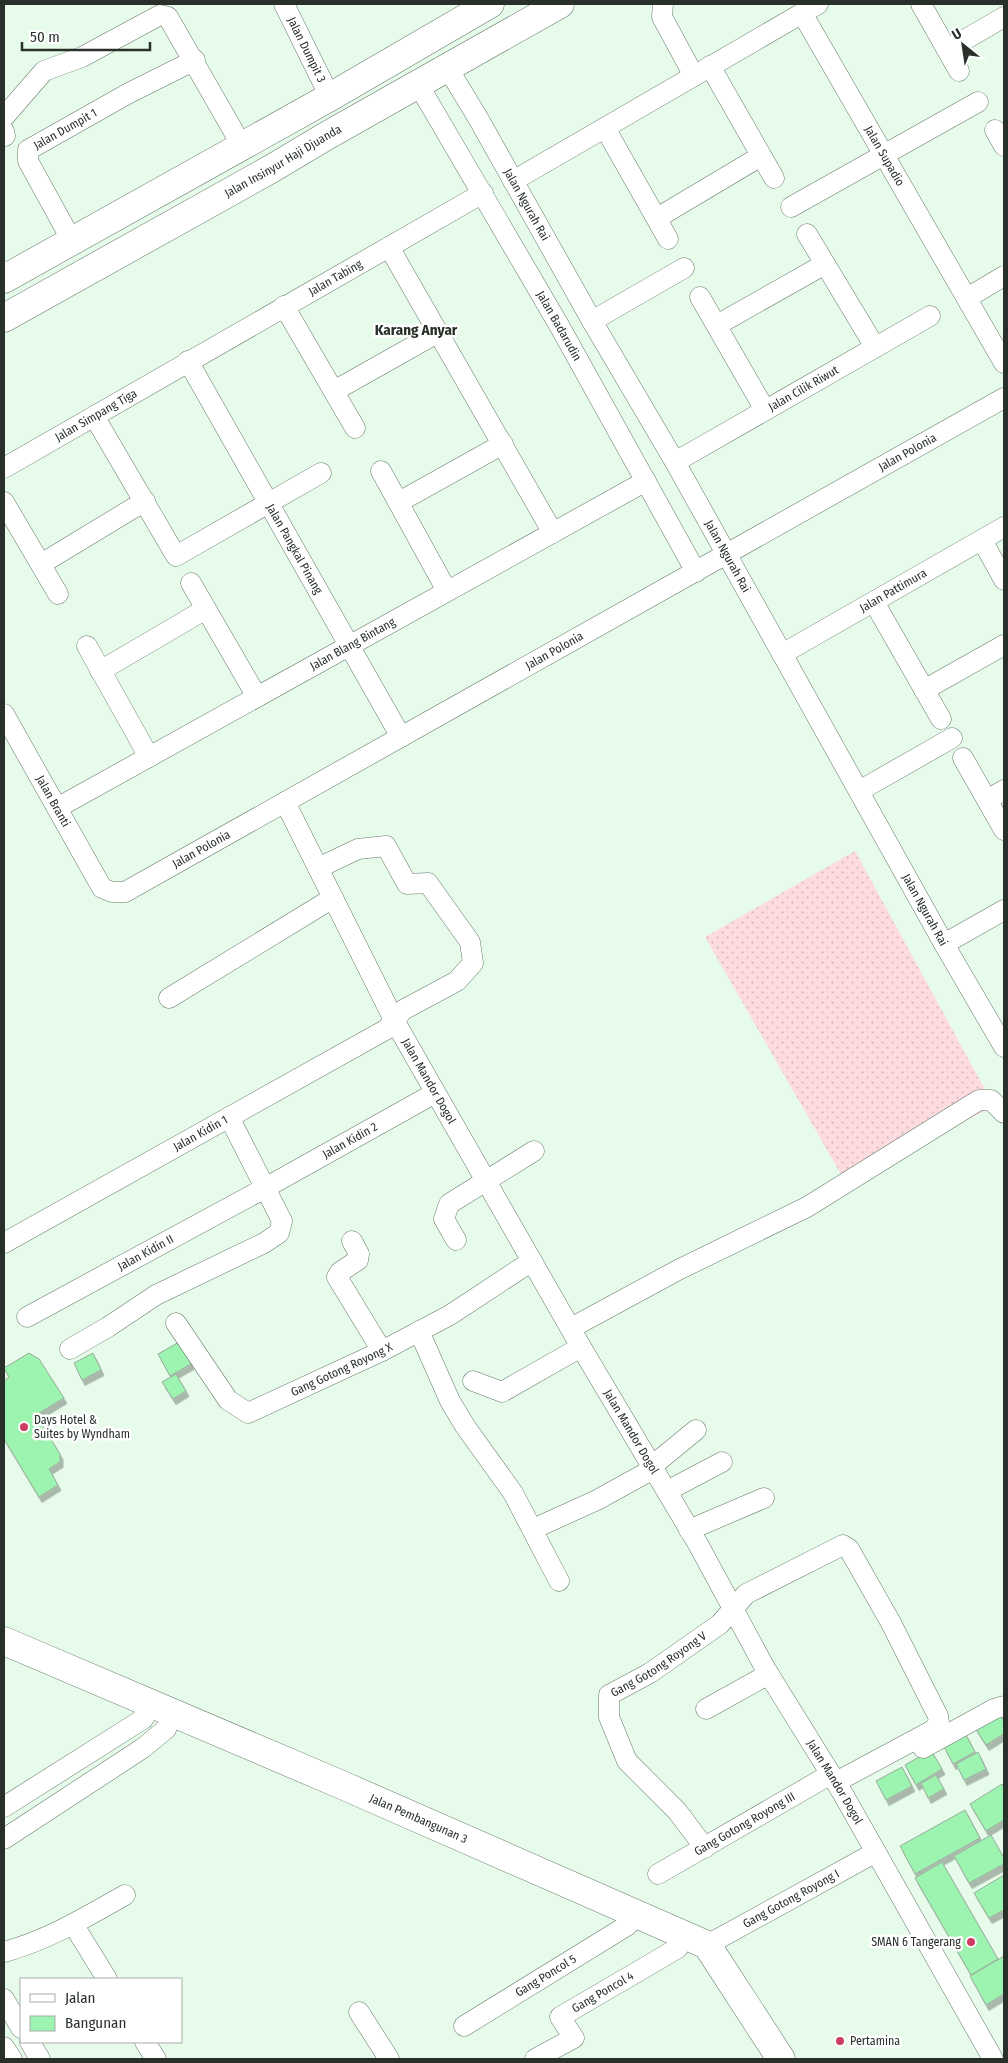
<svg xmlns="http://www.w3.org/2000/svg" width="1008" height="2063" font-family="'Fira Sans Condensed',sans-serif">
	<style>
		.grass { fill: url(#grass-dots) }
		.building { fill: #9df3b0; stroke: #98ab9b; filter: url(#shadow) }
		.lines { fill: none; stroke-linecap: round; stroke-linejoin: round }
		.street-casing { stroke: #667869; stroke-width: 21 }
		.secondary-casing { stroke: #667869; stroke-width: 29 }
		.street { stroke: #fff; stroke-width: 20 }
		.secondary { stroke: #fff; stroke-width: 28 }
		.poi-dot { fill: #cb3c60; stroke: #fff; stroke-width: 2 }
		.labels { text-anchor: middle; stroke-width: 5; stroke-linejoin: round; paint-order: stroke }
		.street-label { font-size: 12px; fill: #283029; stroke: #fff }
		.poi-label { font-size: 12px; fill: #283029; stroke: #fff; text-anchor: start }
		.quarter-label { font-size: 15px; font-weight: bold; fill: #283029; stroke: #fff }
	</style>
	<defs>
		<pattern id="grass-dots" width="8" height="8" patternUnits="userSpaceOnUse" patternTransform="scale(1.25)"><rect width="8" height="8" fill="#fddbdf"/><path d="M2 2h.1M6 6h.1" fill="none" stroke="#d9bcbf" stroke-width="1.8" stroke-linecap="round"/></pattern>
		<filter id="shadow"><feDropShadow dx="3" dy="5.5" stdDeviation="0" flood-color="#0004"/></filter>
	</defs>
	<rect width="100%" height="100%" fill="#e6fbe9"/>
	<path class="grass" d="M855 851 994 1106 846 1183 705 937Z"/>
	<path class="building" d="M179 1342 191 1364 170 1376 158 1354Z
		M29 1353 39 1359 64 1398 36 1415 60 1454V1462L49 1469 58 1485 39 1497 4 1439V1381L9 1377 4 1368Z
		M93 1353 101 1370 82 1380 74 1363Z
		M176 1374 186 1391 173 1399 162 1382Z
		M998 1712 1004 1721V1734L986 1745 974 1726Z
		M965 1733 975 1752 953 1764 943 1745Z
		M931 1750 942 1769 916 1785 905 1765Z
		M978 1752 986 1769 964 1780 956 1764Z
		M902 1767 912 1786 886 1800 876 1781Z
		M936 1775 944 1789 928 1798 921 1783Z
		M1002 1784 1004 1788V1820L986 1831 970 1804Z
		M965 1810 980 1838 915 1874 900 1846Z
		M991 1835 1004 1858V1864L969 1883 954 1856Z
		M942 1862 998 1959 971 1975 915 1878Z
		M1004 1875V1910L989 1918 974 1893Z
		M1004 1956V1994L986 2005 970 1976Z"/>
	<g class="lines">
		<g class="street-casing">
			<g id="street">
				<path id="s1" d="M284 4 330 97"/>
				<path d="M663 4 662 17 694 76"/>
				<path d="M921 4 959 71"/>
				<path id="s2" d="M802 13 1004 363"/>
				<path d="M947 50 1004 17"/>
				<path d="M710 66 774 178"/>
				<path id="s3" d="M447 67 478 118 592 321 675 462 944 944 1004 1047"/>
				<path id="s4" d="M418 84 560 327 696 572"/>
				<path d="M4 117 44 71 82 57 160 15 168 17 242 146"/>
				<path d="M605 128 668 239"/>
				<path d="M995 130 1004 146"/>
				<path d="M4 131 5 136"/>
				<path d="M513 181 818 4"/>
				<path d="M791 207 978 102"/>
				<path d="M657 218 761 156"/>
				<path d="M807 234 875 347"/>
				<path id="s5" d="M72 241 28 161V150L129 93 195 60"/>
				<path d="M389 247 553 533"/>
				<path d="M700 297 765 410"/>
				<path d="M967 298 1004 276"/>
				<path d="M284 306 355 428"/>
				<path d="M592 321 684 268"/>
				<path d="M717 325 825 264"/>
				<path id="s6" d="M188 361 401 737"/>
				<path d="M334 391 437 333"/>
				<path d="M94 416 176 556 321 473"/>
				<path id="s7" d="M675 462 930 316"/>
				<path id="s8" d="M4 468 483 193"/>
				<path d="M381 471 447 591"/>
				<path d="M4 502 58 594"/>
				<path d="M399 502 503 444"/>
				<path d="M982 540 1004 580"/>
				<path d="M41 564 145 501"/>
				<path d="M191 583 257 697"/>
				<path d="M874 602 941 719"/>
				<path d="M87 646 149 757"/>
				<path id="s9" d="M782 654 1004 527"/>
				<path d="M100 671 206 609"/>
				<path d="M924 690 1004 645"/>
				<path id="s10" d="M4 714 102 888 112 892H125L1004 398"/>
				<path d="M963 758 1004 830"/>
				<path d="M859 791 952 738"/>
				<path d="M987 800 1004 790"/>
				<path id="s11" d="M285 802 394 1020 581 1347 698 1544 765 1668 843 1794 993 2059"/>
				<path id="s12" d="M57 808 646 481"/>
				<path d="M944 944 1004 910"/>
				<path d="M169 998 333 898"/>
				<path d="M456 1240 444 1219 449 1204 534 1151"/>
				<path d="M352 1241 359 1254 358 1260 340 1272 337 1277 382 1351"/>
				<path id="s13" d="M4 1243 387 1029 403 1010 457 981 473 963 470 942 428 883 407 884 386 846 358 849 318 868"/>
				<path id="s14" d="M27 1317 265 1188 435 1093"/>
				<path id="s15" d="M176 1323 228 1400 248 1413 382 1351 450 1315 532 1261"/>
				<path d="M571 1328 678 1270 807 1207 979 1100H991L1004 1113"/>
				<path d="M419 1331 450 1401 465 1426 513 1493 559 1581"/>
				<path d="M70 1349 108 1327 156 1295 264 1243 279 1233 282 1221 229 1117"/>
				<path d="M473 1381 502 1392 581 1347"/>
				<path d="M667 1491 722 1462"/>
				<path d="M533 1529 597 1500 646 1473 652 1466 696 1430"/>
				<path d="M689 1530 764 1498"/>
				<path d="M706 1709 769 1674"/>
				<path d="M923 1748 994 1709 1004 1706"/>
				<path d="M4 1807 143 1719 152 1704"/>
				<path d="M4 1839 143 1748 166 1729 173 1714"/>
				<path id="s16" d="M705 1848 677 1811 627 1761 609 1717V1695L650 1673 720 1624 746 1594 843 1545 849 1549 891 1623 938 1716 939 1723 933 1730 836 1782"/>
				<path id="s17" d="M658 1874 831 1774"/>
				<path d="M73 1924 107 1979"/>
				<path id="s18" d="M707 1945 876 1852"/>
				<path d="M4 1952C48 1940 86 1917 125 1895"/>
				<path d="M4 1999 21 2028"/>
				<path d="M359 2012 389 2059"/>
				<path id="s19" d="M464 2026 628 1925"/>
				<path d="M30 2042 40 2059"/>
				<path d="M145 2042 156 2059"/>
				<path d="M4 2047 12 2059"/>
				<path id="s20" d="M535 2059 574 2038 560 2017 678 1948"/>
			</g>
		</g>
		<g class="secondary-casing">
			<g id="secondary">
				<path d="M4 279 330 97 490 4"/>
				<path id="s21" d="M4 318 271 169 328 135 560 4"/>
				<path id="s22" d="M4 1641 342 1785 707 1945 781 2059"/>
			</g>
		</g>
		<use href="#street" class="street"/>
		<use href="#secondary" class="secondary"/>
	</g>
	<g class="poi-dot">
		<circle cx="24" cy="1427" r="5"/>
		<circle cx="971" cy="1942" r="5"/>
		<circle cx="840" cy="2041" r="5"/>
	</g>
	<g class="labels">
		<g class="street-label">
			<text dy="4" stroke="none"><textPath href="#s1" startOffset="51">Jalan Dumpit 3</textPath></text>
			<text dy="4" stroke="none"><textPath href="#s5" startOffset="145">Jalan Dumpit 1</textPath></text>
			<text dy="4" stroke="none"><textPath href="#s2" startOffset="165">Jalan Supadio</textPath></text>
			<text dy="4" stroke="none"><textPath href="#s21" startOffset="320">Jalan Insinyur Haji Djuanda</textPath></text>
			<text dy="4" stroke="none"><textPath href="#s3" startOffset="159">Jalan Ngurah Rai</textPath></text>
			<text dy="4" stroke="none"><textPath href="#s8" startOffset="382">Jalan Tabing</textPath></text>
			<text dy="4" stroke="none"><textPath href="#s4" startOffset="280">Jalan Badarudin</textPath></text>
			<text dy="4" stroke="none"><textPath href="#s7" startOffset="148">Jalan Cilik Riwut</textPath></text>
			<text dy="4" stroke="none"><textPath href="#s8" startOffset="106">Jalan Simpang Tiga</textPath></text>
			<text dy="4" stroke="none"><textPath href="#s10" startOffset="1121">Jalan Polonia</textPath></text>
			<text dy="4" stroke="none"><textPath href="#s6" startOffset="216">Jalan Pangkal Pinang</textPath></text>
			<text dy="4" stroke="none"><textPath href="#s3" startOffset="564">Jalan Ngurah Rai</textPath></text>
			<text dy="4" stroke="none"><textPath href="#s9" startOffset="128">Jalan Pattimura</textPath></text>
			<text dy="4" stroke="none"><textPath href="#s12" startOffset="338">Jalan Blang Bintang</textPath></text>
			<text dy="4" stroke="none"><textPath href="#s10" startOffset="716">Jalan Polonia</textPath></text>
			<text dy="4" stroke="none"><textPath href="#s10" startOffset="100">Jalan Branti</textPath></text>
			<text dy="4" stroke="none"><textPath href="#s10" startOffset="311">Jalan Polonia</textPath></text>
			<text dy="4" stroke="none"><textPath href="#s3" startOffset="969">Jalan Ngurah Rai</textPath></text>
			<text dy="4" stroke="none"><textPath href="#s11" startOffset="314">Jalan Mandor Dogol</textPath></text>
			<text dy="4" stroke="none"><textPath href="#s13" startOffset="225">Jalan Kidin 1</textPath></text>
			<text dy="4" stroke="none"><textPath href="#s14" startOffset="368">Jalan Kidin 2</textPath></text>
			<text dy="4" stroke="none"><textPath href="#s14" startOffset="135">Jalan Kidin II</textPath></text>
			<text dy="4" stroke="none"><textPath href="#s15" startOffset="220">Gang Gotong Royong X</textPath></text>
			<text dy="4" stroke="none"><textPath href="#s11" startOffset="719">Jalan Mandor Dogol</textPath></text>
			<text dy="4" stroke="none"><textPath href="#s16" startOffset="245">Gang Gotong Royong V</textPath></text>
			<text dy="4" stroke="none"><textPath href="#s11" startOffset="1124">Jalan Mandor Dogol</textPath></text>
			<text dy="4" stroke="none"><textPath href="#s22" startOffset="451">Jalan Pembangunan 3</textPath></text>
			<text dy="4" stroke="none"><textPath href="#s17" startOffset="100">Gang Gotong Royong III</textPath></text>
			<text dy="4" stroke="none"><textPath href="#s18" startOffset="96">Gang Gotong Royong I</textPath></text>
			<text dy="4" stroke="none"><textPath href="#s19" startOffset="96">Gang Poncol 5</textPath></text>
			<text dy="4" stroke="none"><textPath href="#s20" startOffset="119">Gang Poncol 4</textPath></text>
		</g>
		<g class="poi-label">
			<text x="34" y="1424">Days Hotel &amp;<tspan x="34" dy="14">Suites by Wyndham</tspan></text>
			<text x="961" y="1946" text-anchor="end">SMAN 6 Tangerang</text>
			<text x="850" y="2045">Pertamina</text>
		</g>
		<g class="quarter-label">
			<text x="416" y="335">Karang Anyar</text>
		</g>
	</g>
	<rect width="1008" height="2063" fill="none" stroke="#283029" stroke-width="10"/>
	<rect x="20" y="1978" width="162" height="65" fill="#ffffff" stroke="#a9aca9"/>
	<rect x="30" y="1994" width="25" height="8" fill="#ffffff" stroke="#a9aca9"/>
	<text x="65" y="2003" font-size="15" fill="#283029">Jalan</text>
	<rect x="30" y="2016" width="25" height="15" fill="#9df3b0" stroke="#a9aca9"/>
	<text x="65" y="2028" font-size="15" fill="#283029">Bangunan</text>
	<g transform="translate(963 45) rotate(330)" stroke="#ffffff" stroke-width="4" paint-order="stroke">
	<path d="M0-4L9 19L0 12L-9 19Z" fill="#283029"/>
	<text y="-8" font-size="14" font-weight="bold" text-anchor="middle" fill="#283029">U</text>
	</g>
	<path d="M22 42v8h128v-8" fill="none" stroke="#283029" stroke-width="2.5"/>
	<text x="30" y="42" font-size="15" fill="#283029" stroke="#ffffff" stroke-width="4" paint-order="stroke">50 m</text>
</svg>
